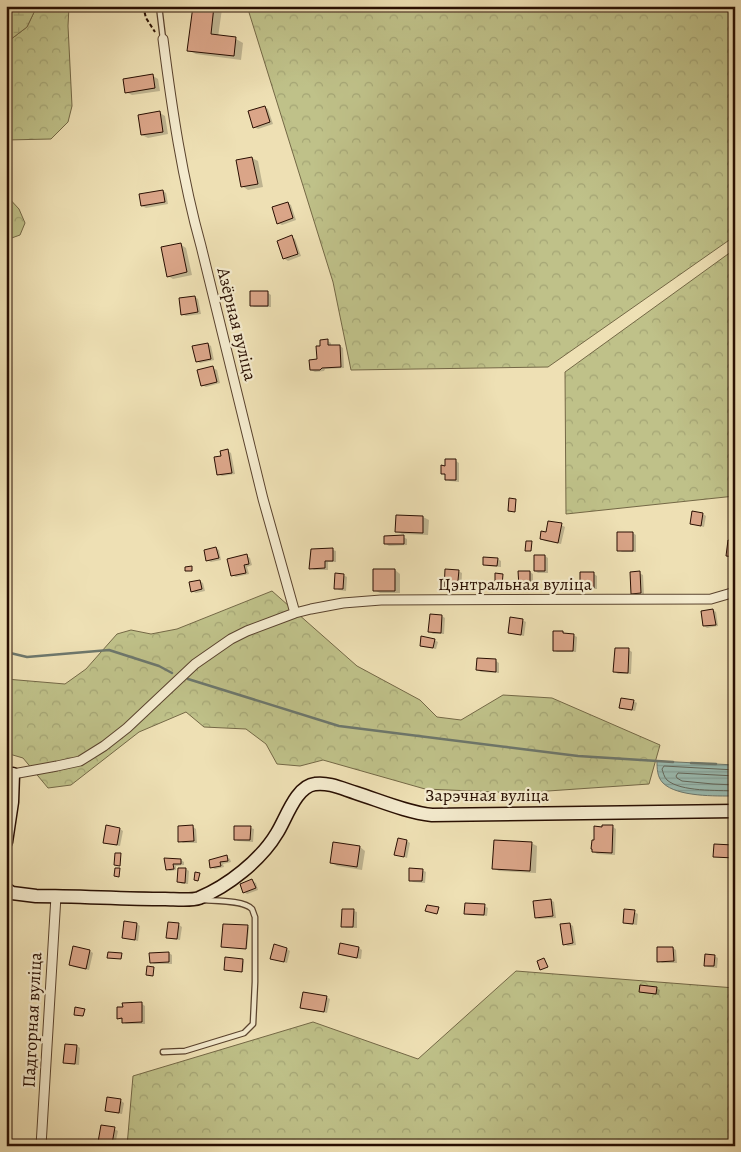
<svg xmlns="http://www.w3.org/2000/svg" width="741" height="1152" font-family="Alegreya,serif">
	<style>
		.forest { fill: url(#forest-crowns); stroke: #746846 }
		.wetland { fill: url(#wetland-marsh); stroke: #746846 }
		.water { fill: url(#water-rules); stroke: #6d776c }
		.shadow { fill: #0003 }
		.lines { fill: none; stroke-linecap: round; stroke-linejoin: round }
		.shore { stroke: #62665a; stroke-width: 1 }
		.stream { stroke: #6d776c; stroke-width: 2.5 }
		.building { fill: #daa588; stroke: #290f02 }
		.lane-casing { stroke: #5a432e; stroke-width: 7 }
		.street-casing { stroke: #5a432e; stroke-width: 11 }
		.secondary-casing { stroke: #290f02; stroke-width: 15 }
		.path { stroke: #290f02; stroke-width: 2; stroke-dasharray: 4 2.5; stroke-linecap: butt }
		.lane { stroke: #f4ebce; stroke-width: 4.5 }
		.street { stroke: #f4ebce; stroke-width: 9 }
		.secondary { stroke: #f4ebce; stroke-width: 12 }
		.labels { text-anchor: middle; stroke-width: 4.5; stroke-linejoin: round; paint-order: stroke }
		.street-label { font-size: 18px; fill: #290f02; stroke: #f4ebce }
	</style>
	<defs>
		<pattern id="forest-crowns" width="20" height="18" patternUnits="userSpaceOnUse" patternTransform="scale(1.25)"><rect width="20" height="18" fill="#bfc189"/><path d="M2 6a3 3 0 1 1 6 0M12 15a3 3 0 1 1 6 0" fill="none" stroke="#a4a575"/></pattern>
		<pattern id="wetland-marsh" width="20" height="14" patternUnits="userSpaceOnUse" patternTransform="scale(1.25)"><rect width="20" height="14" fill="#bfc189"/><path d="M1 5h8M5 5V1M11 12h8M15 12V8" fill="none" stroke="#a4a575"/></pattern>
		<pattern id="water-rules" width="6" height="5" patternUnits="userSpaceOnUse" patternTransform="scale(1.25)"><rect width="6" height="5" fill="#9abcb2"/><path d="M0 2.5h6" fill="none" stroke="#85a097"/></pattern>
	</defs>
	<rect width="100%" height="100%" fill="#eee0b4"/>
	<filter id="stains"><feTurbulence type="fractalNoise" baseFrequency=".004" numOctaves="4"/><feColorMatrix values="0 0 0 0 .2 0 0 0 0 .09 0 0 0 0 .02 0 0 0 .5 -.17"/></filter>
	<radialGradient id="worn" r=".72"><stop offset=".6" stop-color="#630" stop-opacity="0"/><stop offset="1" stop-color="#630" stop-opacity=".3"/></radialGradient>
	<path class="forest" d="M37 6H69L68 26 72 106 68 122 51 139 6 140V43L27 27Z
		M247 6H735V236L548 367 351 370 333 282Z
		M6 195 19 209 25 223 20 235 6 240Z
		M735 249V496L566 514 565 372Z
		M272 591 357 666 420 700 437 717 461 720 503 695 552 698 660 745 649 784 519 793 425 789 323 760 300 766 277 764 266 744 246 729 204 727 186 712 139 732 71 785 48 788 23 758 6 753V679L65 684 86 669 117 634 131 630 151 634 177 629Z
		M516 971 735 988V1146H127L133 1076 313 1022 418 1059Z"/>
	<path class="wetland" d="M6 6H37L27 27 6 43Z"/>
	<path class="water" d="M657 761 735 765V796C716 796 677 797 663 783 657 777 657 768 657 761Z"/>
	<path class="shadow" d="M194 6H217L222 9 218 37 236 39 243 43 241 60 196 54 188 50Z
		M153 76 158 79 160 91 132 95 126 92Z
		M265 107 268 109 273 124 258 129 254 127Z
		M160 113 165 116 168 134 148 138 142 135Z
		M252 158 258 161 263 187 248 190 242 186Z
		M163 191 166 193 168 204 146 208 142 206Z
		M288 203 291 205 296 220 282 225 278 223Z
		M291 237 295 239 301 256 288 261 285 259 278 241Z
		M180 244 186 248 192 275 173 279 168 276Z
		M268 293 271 295V307H254L251 305Z
		M195 297 198 299 201 314 186 316 182 314Z
		M328 341 331 343V346H340L343 348 344 368 325 369 324 371 315 372 311 370 318 361 322 347Z
		M208 344 211 346 214 360 200 363 197 361Z
		M213 368 217 370 220 383 206 387 202 385Z
		M228 451 231 453 235 474 222 476 218 474 222 457Z
		M446 460 456 461 459 463V482L450 481 446 479V476L442 473 446 467Z
		M703 514 706 516 704 527 695 525 691 523Z
		M423 517 429 520 428 535 402 534 397 531Z
		M561 525 565 527 561 544 545 541 541 539 547 533Z
		M633 533 636 535V552H622L619 550Z
		M403 537 407 539V545L389 546 386 544Z
		M216 548 219 550 221 560 211 562 207 560Z
		M333 550 336 551V562H328V570H314L311 568Z
		M247 556 250 558 252 565 247 567 249 574 236 577 232 575Z
		M545 556 548 558V573H538L535 571Z
		M498 559 501 561V567L488 566 484 564Z
		M395 570 400 574V593H380L374 590Z
		M458 571 462 573 461 592H449L445 590Z
		M530 572 533 574V588H524L520 586Z
		M639 573 643 575 644 594 635 595 632 593Z
		M594 574 597 576V589H584L581 587Z
		M343 575 347 577 346 591 339 590 336 588Z
		M200 581 203 583 205 591 196 593 192 591Z
		M713 610 716 612 718 626 707 628 704 626Z
		M442 616 445 618 444 634H433L430 632Z
		M522 620 526 622 524 636 513 634 510 632Z
		M563 632 567 635H573L577 637 576 652H557L554 650Z
		M434 640 438 642 436 649 424 647 421 645Z
		M629 650 632 652 631 674H618L615 672Z
		M478 660 496 661 499 663V673L481 672 478 670Z
		M633 701 637 703 635 711 624 709 621 707Z
		M193 827 196 829 197 843H183L180 841Z
		M613 827 616 829 615 855 597 854 594 852Z
		M251 828 254 829 253 842 238 841 235 839Z
		M120 829 123 831 120 846 108 844 105 842Z
		M407 841 410 843 407 858 396 854Z
		M531 843 537 846 536 873 499 871 493 868Z
		M360 847 365 851 362 870 337 866 332 863Z
		M227 857 230 859 231 862 223 864 224 867 215 869 211 867Z
		M166 860H181L184 862V865L176 866V870L170 871 167 869Z
		M186 869 189 871 188 884H182L179 882Z
		M422 870 426 872 425 883 413 882 410 880Z
		M252 881 256 883 258 890 247 894 244 892Z
		M551 900 554 902 556 918 539 919 536 917Z
		M484 906 488 908 487 916 469 915 466 913Z
		M344 910 354 911 357 912V928H346L343 926Z
		M634 912 638 914 637 925 627 924 624 922Z
		M169 923 179 925 182 927 180 940 171 939 167 937Z
		M137 924 140 926 138 941 127 939 123 937Z
		M570 924 573 926 576 945 568 946 564 944Z
		M248 927H249L247 949 222 947Z
		M341 945 359 948 362 950 361 959 343 956 340 954Z
		M74 948 90 951 93 953 89 970 74 967 70 965Z
		M673 948 676 950 677 963H662L659 961Z
		M287 949 290 951 287 963 275 960Z
		M169 953 172 955V964H154L151 962Z
		M714 956 718 958 717 968 708 967 705 965Z
		M243 960 244 961 243 972 226 970Z
		M656 988 660 990 659 995 644 993 641 991Z
		M326 997 330 999 327 1013 305 1009 302 1007Z
		M142 1004 145 1006V1024H126L123 1022V1020L118 1018Z
		M77 1046 80 1048 79 1065 68 1064 65 1062Z
		M121 1101 124 1103 122 1114 109 1112 106 1110Z
		M114 1129 118 1131 115 1145 103 1143 100 1141Z"/>
	<g class="lines">
		<path class="shore" d="M735 770 664 766 662 769C663 772 664 777 667 780 681 792 717 790 735 791
			M735 776 678 773 676 776 677 778 682 781 713 784 735 785"/>
		<path class="stream" d="M6 652 27 657 109 650 159 666 172 673
			M188 679 339 726 578 756 673 762
			M691 763 716 764"/>
	</g>
	<path class="building" d="M193 6H214L211 34 236 37 234 56 187 51Z
		M153 74 155 88 125 93 123 79Z
		M265 106 270 122 253 128 248 111Z
		M160 111 163 132 141 135 138 115Z
		M252 157 258 184 241 187 236 160Z
		M163 190 165 202 141 206 139 194Z
		M288 202 293 218 277 224 272 207Z
		M292 235 298 254 283 259 277 241Z
		M181 243 187 272 167 277 161 247Z
		M250 291H268V306H250Z
		M195 296 198 312 181 315 179 298Z
		M328 339V345H340L341 367 322 368 320 370H310L309 360 317 359 316 346H320V340Z
		M208 343 211 359 196 362 192 346Z
		M213 366 217 382 201 386 197 370Z
		M228 449 232 473 217 475 214 457 221 456 220 451Z
		M445 459H456V480H445V474H441V465L445 466Z
		M509 498 516 499 515 512 508 511Z
		M692 511 703 513 701 526 690 524Z
		M396 515 423 516V533L395 532Z
		M548 521 562 523 558 543 540 539 541 531 546 532Z
		M617 532H633V551H617Z
		M404 535V544H384V536Z
		M728 540 735 542V557L726 556Z
		M526 541H532L531 551H525Z
		M216 547 219 558 206 561 204 550Z
		M333 548V561H325V568L309 569 311 549Z
		M247 554 249 564 244 565 246 573 231 576 227 559Z
		M534 555H545V571H534Z
		M483 557 498 558 497 566 483 565Z
		M192 566V571H185V567Z
		M373 569H395V591H373Z
		M445 569 459 570 457 591H444Z
		M518 571H530V586L519 587Z
		M640 571 641 593 631 594 630 572Z
		M580 572H594V588H580Z
		M335 573 344 574 343 589H334Z
		M495 573 503 574 502 586H495Z
		M200 580 202 589 191 592 189 582Z
		M713 609 716 625 703 626 701 611Z
		M430 614 442 615 441 633 428 632Z
		M510 617 523 619 521 635 508 633Z
		M553 631H563V633L574 634 573 651H553Z
		M421 636 435 639 433 648 420 646Z
		M615 648H629L628 673 613 672Z
		M477 658 496 659V672L476 670Z
		M621 698 634 700 632 710 619 708Z
		M106 825 120 828 117 845 103 843Z
		M193 825 194 841 178 842V826Z
		M602 825H613L612 853 592 852V849H591L592 840H594V826L602 827Z
		M234 826H251L250 840H234Z
		M398 838 407 840 404 857 394 855Z
		M733 839H735V858L713 857 714 844 733 845Z
		M494 840 532 842 530 871 492 869Z
		M333 842 360 846 357 867 330 863Z
		M115 853H121L120 866 114 865Z
		M227 855 228 861 220 862 221 866 210 868 209 860Z
		M164 858 181 859V864H173L174 869 166 870Z
		M115 868H120L119 877 114 876Z
		M178 868H186L185 883 177 882Z
		M409 868 423 869 422 881H409Z
		M195 872 200 873 198 881 194 880Z
		M252 879 256 888 243 893 240 884Z
		M551 899 553 916 535 918 533 901Z
		M465 903 485 904 484 915 464 914Z
		M427 905 439 907 437 914 425 911Z
		M342 909H354L353 927H341Z
		M624 909 635 910 633 924 623 923Z
		M124 921 137 923 135 940 122 938Z
		M168 922 179 923 177 939 166 938Z
		M570 923 573 943 563 945 560 924Z
		M223 924 248 925 246 949 221 947Z
		M340 943 359 947 357 958 338 954Z
		M274 944 287 948 284 962 270 959Z
		M73 946 90 950 86 969 69 965Z
		M657 947H673L674 961 657 962Z
		M108 952 122 953 121 959 107 958Z
		M169 952V962L150 963 149 953Z
		M705 954 715 955 714 966H704Z
		M225 957 243 959 242 972 224 970Z
		M544 958 548 967 540 970 537 961Z
		M147 966 154 967 153 976 146 975Z
		M640 985 657 987 656 994 639 992Z
		M303 992 327 996 324 1012 300 1008Z
		M142 1002V1022L122 1023V1018L117 1019V1007H123L122 1003Z
		M75 1007 85 1009 83 1016 74 1015Z
		M65 1044 77 1045 75 1064 63 1063Z
		M107 1097 121 1099 119 1113 105 1111Z
		M101 1125 115 1127 112 1144 98 1142Z"/>
	<g class="lines">
		<g class="lane-casing">
			<path id="lane" d="M159 6 163 39
				M163 1052 185 1051 244 1033 253 1024 255 982V917C254 915 253 911 252 909 244 900 215 901 203 900"/>
		</g>
		<g class="street-casing">
			<path id="street" d="M163 39C172 109 182 178 201 246L263 499 295 613
				M13 774 57 766 80 761 104 746 127 728 195 664 231 639 247 631 295 613 311 609 343 603 381 600 711 599 735 592
				M41 1146 56 896"/>
		</g>
		<g class="secondary-casing">
			<path id="secondary" d="M6 775 13 774 12 802 6 842
				M6 889 12 893 36 896C79 896 122 899 165 899 174 899 191 901 199 898 228 886 261 860 277 833 286 819 296 786 315 784 329 782 343 789 356 793 381 801 406 812 432 815L735 811"/>
		</g>
		<path class="path" d="M143 6 146 18 155 32"/>
		<use href="#lane" class="lane"/>
		<use href="#street" class="street"/>
		<use href="#secondary" class="secondary"/>
	</g>
	<g class="labels">
		<g class="street-label">
			<text transform="translate(237 324) rotate(76)" y="6">Азёрная вуліца</text>
			<text x="515" y="590">Цэнтральная вуліца</text>
			<text x="487" y="801">Зарэчная вуліца</text>
			<text transform="translate(32 1020) rotate(-87)" y="6">Падгорная вуліца</text>
		</g>
	</g>
	<rect width="741" height="1152" fill="none" stroke="#eee0b4" stroke-width="25"/>
	<rect x="8" y="8" width="726" height="1137" fill="none" stroke="#290f02" stroke-width="2.5"/>
	<rect x="12" y="12" width="716" height="1127" fill="none" stroke="#290f02"/>
	<rect width="100%" height="100%" filter="url(#stains)"/>
	<rect width="100%" height="100%" fill="url(#worn)"/>
</svg>
